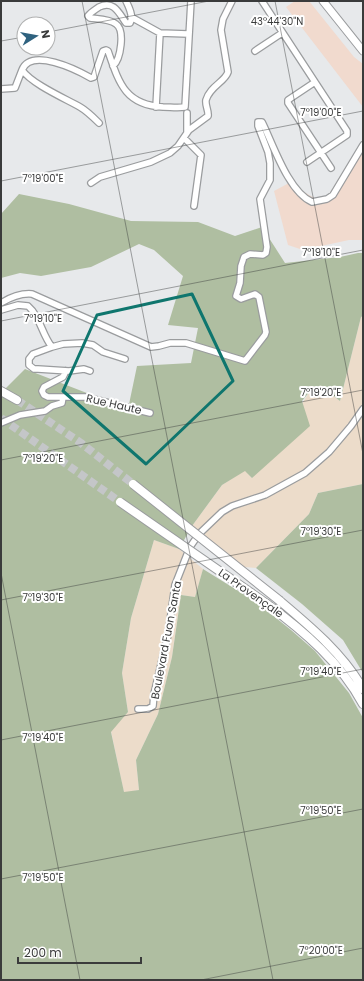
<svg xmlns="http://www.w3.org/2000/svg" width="364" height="981" font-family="Poppins,sans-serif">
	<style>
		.commercial { fill: #f1dace }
		.industrial { fill: #ecdcca }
		.forest { fill: #afbea1 }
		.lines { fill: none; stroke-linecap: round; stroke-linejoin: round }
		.highway-tunnel { stroke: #c4c6c8; stroke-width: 8; stroke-dasharray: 8 4; stroke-linecap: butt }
		.minor-casing { stroke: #9a9c9e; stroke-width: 8 }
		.major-casing { stroke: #9a9c9e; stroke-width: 9 }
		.highway-casing { stroke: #9a9c9e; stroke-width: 10 }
		.minor { stroke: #fff; stroke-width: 5.5 }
		.major { stroke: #fff; stroke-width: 7 }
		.highway { stroke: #fff; stroke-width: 8 }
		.highway-bridge-casing { stroke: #9a9c9e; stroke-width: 10; stroke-linecap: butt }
		.highway-bridge { stroke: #fff; stroke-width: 8 }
		.marked { fill: none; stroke: #0f766e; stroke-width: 3; stroke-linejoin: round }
		.ticks { fill: none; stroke: #3a3b3b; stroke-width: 1; stroke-opacity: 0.45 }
		.labels { text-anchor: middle; stroke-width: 4; stroke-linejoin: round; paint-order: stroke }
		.street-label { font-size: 11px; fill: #3a3b3b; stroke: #fff }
		.ticks-label { font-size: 10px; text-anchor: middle; fill: #3a3b3b; stroke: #fff; stroke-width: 4; stroke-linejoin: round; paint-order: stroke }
	</style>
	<rect width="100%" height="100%" fill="#e7e9eb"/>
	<path class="commercial" d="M295 1H309L354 57 363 64V107L286 7Z
		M363 139V240H349L303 250 288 245 274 191 289 183 316 199 328 196Z"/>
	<path class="industrial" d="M363 316V484L318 493 309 514 256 568 244 567 218 549 192 526 222 485 245 470 252 478 311 390 327 391 340 401 361 317Z
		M154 540 179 549 203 569 195 597 181 595 172 657 158 714 136 760 139 790 124 793 111 731 128 712 122 673 131 618Z"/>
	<path class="forest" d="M19 194 69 204 131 221 198 222 235 236 262 227 285 263 340 257 358 253H363V316L361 317 340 401 327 391 311 390 302 401 310 426 252 478 245 471 222 485 192 526 179 549 154 540 131 618 122 673 128 712 111 732 124 792 139 790 136 760 158 714 172 657 181 595 195 597 203 569 256 602 291 630 315 651 349 693 363 718V980H1V393L25 369 128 409 137 366 191 363 198 328 168 325 183 276 154 250 139 244 91 267 41 276 20 273 1 278V214Z
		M363 484V673L343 640 302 604 256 568 309 514 318 493Z"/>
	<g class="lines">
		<path class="highway-tunnel" d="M17 400 81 443 133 484
			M1 418 120 502"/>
		<g class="minor-casing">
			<path id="minor" d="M262 1 347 131V135L307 162
				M131 17 160 33 188 34
				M255 51 282 33
				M113 66C121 59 125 30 116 24 110 19 98 19 90 18L88 16C91 12 95 10 99 7 114 0 119 13 126 23H130C134 17 129 7 126 1
				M315 82 288 100V103L331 168
				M1 89 15 88 22 70
				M156 107 160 33
				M99 123C93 117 87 111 80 107 64 98 32 84 22 70 31 47 77 70 91 78L94 77 103 51 106 50 108 51C119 83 125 105 163 107 170 107 178 108 185 107L191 1
				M187 132V113
				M184 138 201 155 194 206
				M91 183 100 177 151 162 170 153 178 146 189 130 208 116C209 111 205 106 206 100 210 86 225 82 228 72L221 30 223 19 232 1
				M1 303C11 297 21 293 32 294L151 347 159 346 170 343H186L245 361 265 335 266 332 259 297 255 294 241 299 236 296 240 283 241 266 244 257 250 254 263 255 266 253 267 247 260 199 270 180V163L268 152 258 126V122H262L263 124C274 147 289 192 312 202L327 199 333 195 363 145
				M1 310 18 305 28 306C40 316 42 335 52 347
				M66 371 63 377 44 387 42 391 44 395 48 397H85L150 413
				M90 371 84 369 69 371 38 369H34L29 365V359L33 354 52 347 63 344 82 343 93 345 103 352 125 359
				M1 423 20 415 45 411 52 406 62 403 63 397
				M138 709H148L153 706 154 694 168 635 175 585 190 547 199 534 222 512 232 506 265 495 305 473 329 452 351 426 363 409"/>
		</g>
		<g class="major-casing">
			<path id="major" d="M323 1 363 51"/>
		</g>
		<g class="highway-casing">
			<path id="highway" d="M1 391 17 400
				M280 601C311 627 343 654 363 689
				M267 604C305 632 340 662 363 704"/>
		</g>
		<use href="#minor" class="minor"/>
		<use href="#major" class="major"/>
		<use href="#highway" class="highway"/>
		<g class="highway-bridge-casing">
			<path id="highway-bridge" d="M133 484 280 601
				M120 502 267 604"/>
		</g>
		<use href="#highway-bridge" class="highway-bridge"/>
	</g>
	<path class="marked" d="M192 294 233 381 146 464 63 391 97 315Z"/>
	<path class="ticks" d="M82 1 273 980M275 1 363 454M48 32 209 1M1 41 24 37M1 181 363 111M1 321 363 250M1 460 363 390M1 573 80 980M1 600 363 530M1 740 363 669M1 879 363 809M201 980 363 948"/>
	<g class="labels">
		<g class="street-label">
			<text transform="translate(114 404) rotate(13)" y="4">Rue Haute</text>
			<text transform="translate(251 593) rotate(35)" y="4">La Provençale</text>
			<text transform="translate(166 640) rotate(-79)" y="4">Boulevard Fuon Santa</text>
		</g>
	</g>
	<g class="ticks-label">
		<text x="277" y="25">43°44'30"N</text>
		<text x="321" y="116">7°19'00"E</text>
		<text x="43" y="182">7°19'00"E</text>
		<text x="321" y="256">7°19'10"E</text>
		<text x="43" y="322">7°19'10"E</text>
		<text x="321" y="396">7°19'20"E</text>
		<text x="43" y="462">7°19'20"E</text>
		<text x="321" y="535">7°19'30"E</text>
		<text x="43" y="601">7°19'30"E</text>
		<text x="321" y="675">7°19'40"E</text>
		<text x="43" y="741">7°19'40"E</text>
		<text x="321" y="814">7°19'50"E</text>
		<text x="43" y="881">7°19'50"E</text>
		<text x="321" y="954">7°20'00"E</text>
	</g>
	<rect width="364" height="981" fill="none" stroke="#3a3b3b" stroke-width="4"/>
	<g transform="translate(36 36) rotate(79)"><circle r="19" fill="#ffffff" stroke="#b0b1b1"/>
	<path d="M0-3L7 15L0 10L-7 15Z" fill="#2f627f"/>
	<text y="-6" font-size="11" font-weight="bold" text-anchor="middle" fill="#3a3b3b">N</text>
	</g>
	<path d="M18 957v6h123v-6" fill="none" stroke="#3a3b3b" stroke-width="2"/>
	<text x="24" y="957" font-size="12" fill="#3a3b3b" stroke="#ffffff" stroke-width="3" paint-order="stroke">200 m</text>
</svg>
